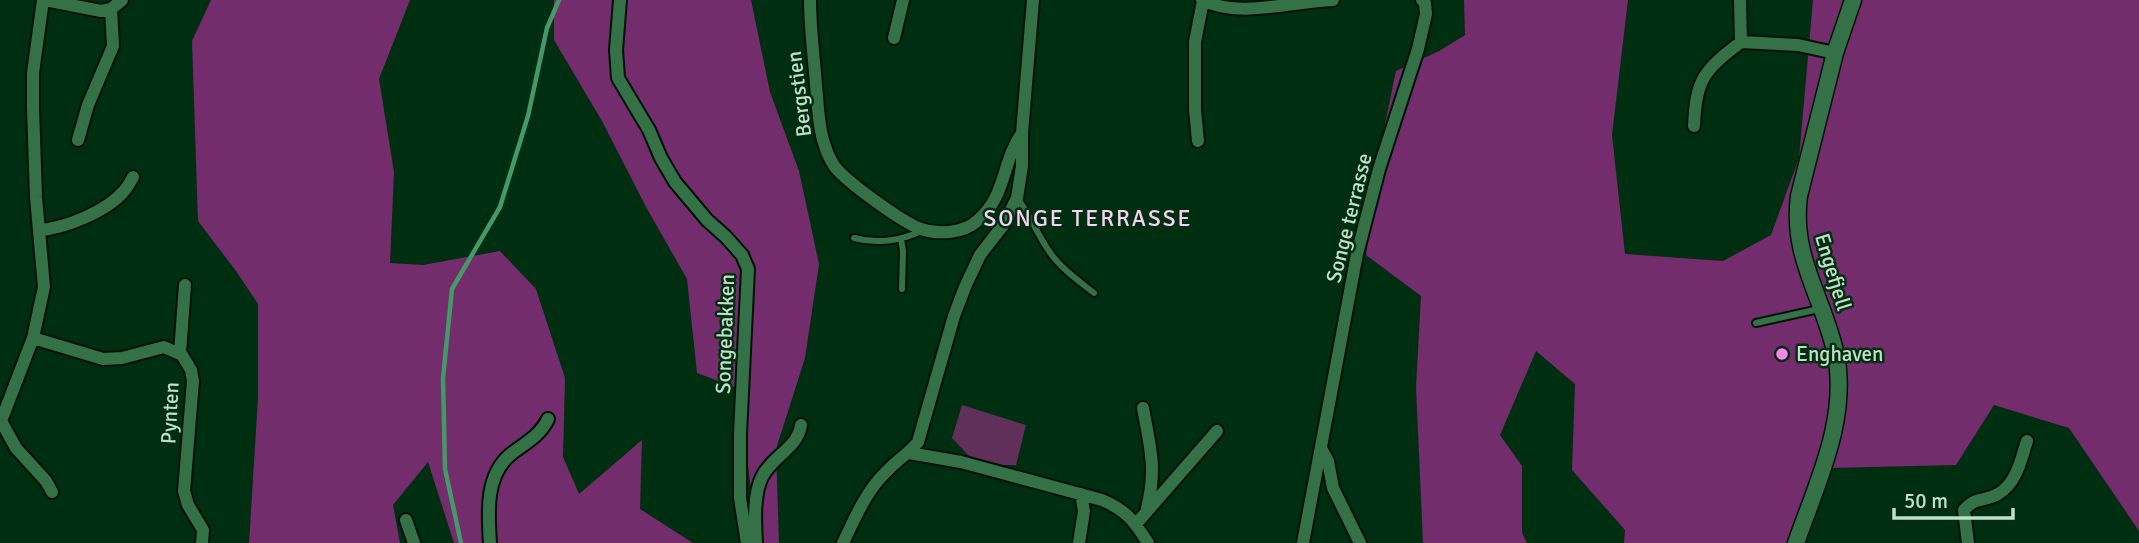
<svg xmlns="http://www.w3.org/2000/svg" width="2139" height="543" font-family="Signika,sans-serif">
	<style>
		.green { fill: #602f5a }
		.forest { fill: #732c6c }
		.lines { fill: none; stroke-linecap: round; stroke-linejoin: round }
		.stream { stroke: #459867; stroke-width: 4.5 }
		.service-casing { stroke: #021206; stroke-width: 10 }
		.minor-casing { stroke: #021206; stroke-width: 16 }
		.tertiary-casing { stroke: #021206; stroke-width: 19 }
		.service { stroke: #357147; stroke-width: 6 }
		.minor { stroke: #357147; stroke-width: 12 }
		.tertiary { stroke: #357147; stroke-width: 16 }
		.poi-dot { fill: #f888eb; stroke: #002e11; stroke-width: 2.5 }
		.labels { text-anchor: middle; stroke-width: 5; stroke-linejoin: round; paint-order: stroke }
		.street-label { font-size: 21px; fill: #c1e0c8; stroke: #002e11 }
		.poi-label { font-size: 21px; fill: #c1e0c8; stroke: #002e11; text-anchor: start }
		.neighbourhood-label { font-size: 23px; letter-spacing: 2px; fill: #f8d2f2; stroke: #002e11 }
	</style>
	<rect width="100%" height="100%" fill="#002e11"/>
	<path class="green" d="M962 405 1026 425 1016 465H1001L970 457 952 438Z"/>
	<path class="forest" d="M211 0H410L379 79 394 172 390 263 423 265 500 251 536 289 565 378 563 457 579 494 642 440 640 509 693 543H454L428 462 393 505 400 543H249L258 398V304L236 271 198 221 192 41Z
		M554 0H751L770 92 799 171 819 264 805 358 776 449 779 543H764L750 482 740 389 697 373 687 279 646 207 602 121 554 40Z
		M1464 0H1628L1612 135 1625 254 1723 261 1771 235 1799 158 1813 0H2139V531L2069 428 1994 405 1956 465 1829 468 1800 543H1624L1625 530 1572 470 1575 384 1536 351 1500 435 1522 466V533L1527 543H1423L1416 387 1421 296 1366 255 1377 162 1396 71 1439 51 1465 35Z"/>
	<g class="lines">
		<path class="stream" d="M461 543 445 469 443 378 452 289 500 207 528 116 547 28 559 0"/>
		<g class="service-casing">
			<path id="service" d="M1017 198C1030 214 1037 234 1049 251 1060 268 1079 281 1094 293
				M854 238C876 244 901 241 921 231
				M901 239 903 251 902 289
				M1756 323 1819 309"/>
		</g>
		<g class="minor-casing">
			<path id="minor" d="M43 0 33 73V108L36 197 44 287 33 338 1 421 16 448 46 481 52 492
				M45 0 101 11 111 9 122 0
				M620 0 616 50 618 78 649 130 661 158 675 182 707 220 726 237 742 255 748 269 740 434V498L747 543
				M810 0C810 28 814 57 816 85 818 104 818 125 824 143 826 150 831 161 835 167 848 183 902 222 921 229 938 235 964 233 977 221 1007 196 1001 163 1022 133
				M1202 0C1239 19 1293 1 1333 0
				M1740 0 1741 42
				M894 38 903 0
				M1694 126C1696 79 1704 70 1741 42L1798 45 1835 53
				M78 140 88 105 113 46 111 9
				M1198 141 1195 110V42L1203 1
				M40 230C66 228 107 211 124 191 128 187 130 182 133 177
				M33 338 103 359 122 358 164 347 182 355 191 370 193 381 184 491 188 505 203 530 202 543
				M180 353 185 285
				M1143 408C1150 447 1157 468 1147 508
				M1322 450 1328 461 1333 488 1360 543
				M909 453 961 462 1102 500C1126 510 1135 522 1148 543
				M406 520 414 543
				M1136 524 1217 431
				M490 543C488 513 485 475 511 454 525 443 540 436 548 419
				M756 543C755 523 753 495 762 477 772 456 798 448 801 425
				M843 543C855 518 866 491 886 472 896 461 908 454 918 442L954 316 965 287 980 255 1004 224 1017 198 1022 166V133L1033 0
				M1079 543 1084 511 1081 494
				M1303 543 1357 254 1379 169 1418 49 1426 14 1425 3 1422 0
				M1968 543 1964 510C1976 496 1984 502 1998 494 2017 483 2021 459 2027 441"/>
		</g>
		<g class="tertiary-casing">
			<path id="tertiary" d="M1796 543C1817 483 1850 416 1835 351 1822 295 1791 256 1799 196L1835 53 1853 0"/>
		</g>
		<use href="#service" class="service"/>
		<use href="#minor" class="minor"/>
		<use href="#tertiary" class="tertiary"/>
	</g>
	<circle class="poi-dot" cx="1782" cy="354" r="7"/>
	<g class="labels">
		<g class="street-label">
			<text transform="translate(799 94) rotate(-97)" y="7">Bergstien</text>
			<text transform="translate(1349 218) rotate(-76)" y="7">Songe terrasse</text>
			<text transform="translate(1833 272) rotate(73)" y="7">Engefjell</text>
			<text transform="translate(725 334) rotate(-88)" y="7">Songebakken</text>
			<text transform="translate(170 413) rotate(-87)" y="7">Pynten</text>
		</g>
		<g class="poi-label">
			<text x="1796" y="361">Enghaven</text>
		</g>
		<g class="neighbourhood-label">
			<text x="1088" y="226">SONGE TERRASSE</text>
		</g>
	</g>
	<path d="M1894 508v10h119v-10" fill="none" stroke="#c1e0c8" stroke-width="3.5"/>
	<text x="1904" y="508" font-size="21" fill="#c1e0c8" stroke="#002e11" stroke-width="5" paint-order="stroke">50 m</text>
</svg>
